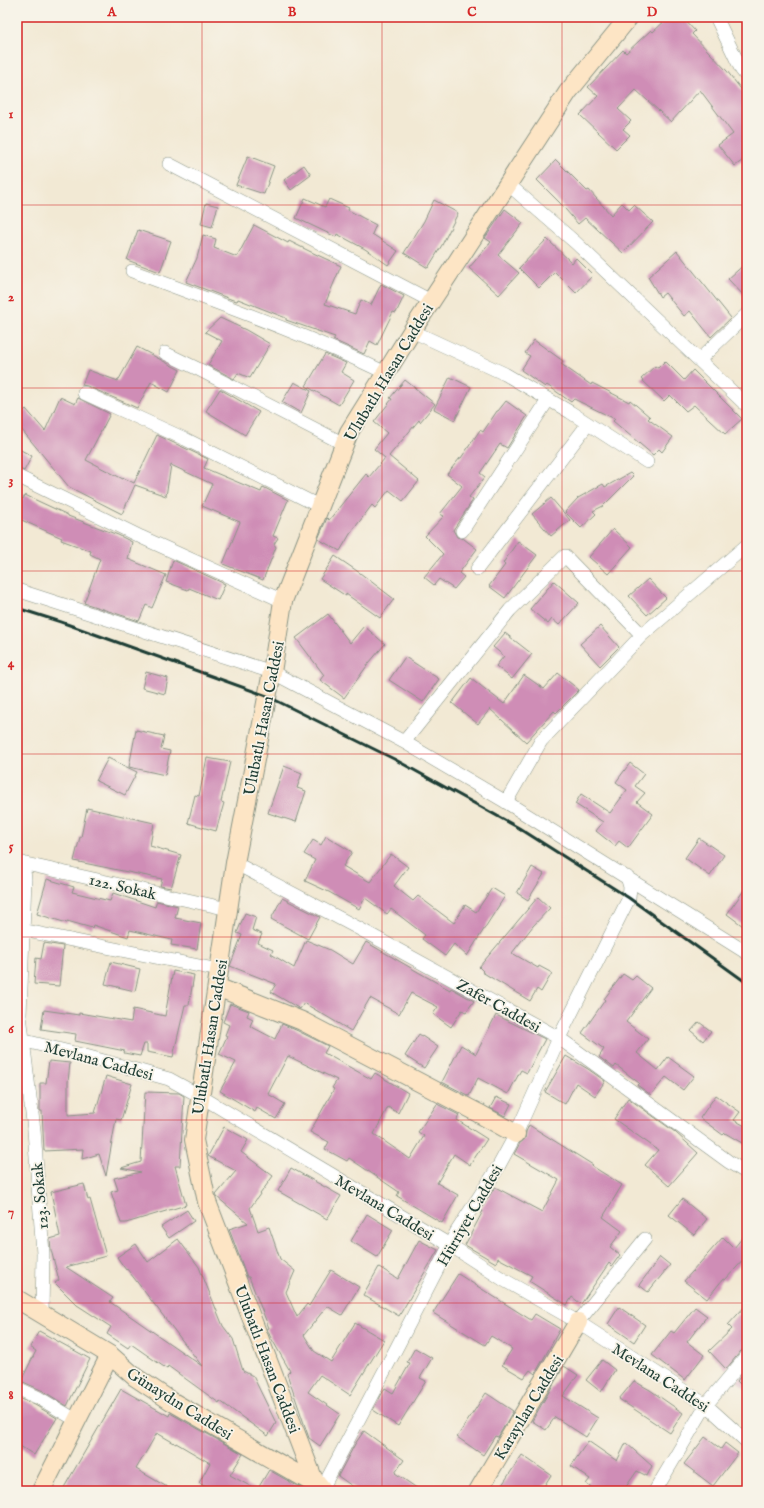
<svg xmlns="http://www.w3.org/2000/svg" width="764" height="1508" font-family="'IM FELL English',serif">
	<style>
		.building { fill: #cf8db6 }
		.lines { fill: none; stroke-linecap: round; stroke-linejoin: round }
		.street-casing { stroke: #889384; stroke-width: 14 }
		.secondary-casing { stroke: #889384; stroke-width: 20 }
		.street { stroke: #fff; stroke-width: 13 }
		.secondary { stroke: #fde5c5; stroke-width: 18 }
		.rail { stroke: #1f3d34; stroke-width: 3 }
		.grid { fill: none; stroke: #d62828; stroke-width: 1; stroke-opacity: 0.55 }
		.labels { text-anchor: middle; stroke-width: 3.5; stroke-linejoin: round; paint-order: stroke }
		.street-label { font-size: 16px; fill: #1f3d34; stroke: #f7f3e8 }
		.neatline { fill: none; stroke: #d62828; stroke-width: 1.5 }
		.grid-label { font-size: 13px; text-anchor: middle; font-weight: bold; fill: #d62828 }
	</style>
	<rect width="100%" height="100%" fill="#f7f3e8"/>
	<filter id="ink" filterUnits="userSpaceOnUse"><feTurbulence type="fractalNoise" baseFrequency=".025" numOctaves="2"/><feDisplacementMap in="SourceGraphic" scale="8" xChannelSelector="R" yChannelSelector="G"/><feConvolveMatrix kernelMatrix="1 2 1 2 8 2 1 2 1" color-interpolation-filters="sRGB"/></filter>
	<filter id="wash" filterUnits="userSpaceOnUse"><feTurbulence type="fractalNoise" baseFrequency=".012" numOctaves="4" result="noise"/><feDisplacementMap in="SourceGraphic" scale="16" xChannelSelector="R" yChannelSelector="G"/><feGaussianBlur stdDeviation="0.9" result="paint"/><feColorMatrix in="noise" values="0 0 0 0 0 0 0 0 0 0 0 0 0 0 0 0 0 1.4 0 .05"/><feComposite in="paint" operator="in"/></filter>
	<g filter="url(#wash)">
		<rect width="100%" height="100%" fill="#f2e9d4"/>
		<g id="blocks">
			<path class="building" d="M669 17H682L695 31 692 34 727 71 747 97V157L735 166 718 145 733 134 700 90 671 122 636 90 618 109 631 121 623 129 630 135 616 149 580 115 598 96 588 87 623 50 626 53 651 30 653 32Z
				M248 156 274 166 264 194 236 185Z
				M556 160 587 191 589 190 611 215 622 203 629 210 634 205 653 222 623 253 585 218 578 224 560 203 537 180Z
				M304 165 311 175 291 190 284 180Z
				M305 198 325 207 329 199 349 208 348 210 376 225 372 234 398 251 388 265 365 249 337 234 336 237 296 218Z
				M434 200 458 213 442 245 428 268 404 253 424 221Z
				M206 203 218 206 212 227 201 224Z
				M505 209 523 223 498 255 519 273 499 295 469 268 491 242 485 238Z
				M254 225 288 243 289 241 309 251 341 266 325 304 355 314 361 300 371 305 381 284 404 296 396 313 393 312 377 345 370 341 364 354 333 340 335 337 286 320V318L238 299 237 301 233 300 186 282 197 258 203 235 216 239 214 248 237 257Z
				M138 230 171 241 160 272 127 260Z
				M547 239 572 263 576 258 593 275 576 293 555 272 539 288 519 268Z
				M677 251 731 318 711 337 690 311 684 316 665 293 660 297 648 277Z
				M747 262V299L728 279Z
				M220 318 246 330 270 344 250 378 238 373 234 379 208 365 222 341 205 332Z
				M534 340 563 361 561 364 591 385 592 383 629 402 630 400 650 417 648 419 673 437 662 452 659 449 653 455 613 421 615 419 574 399 571 402 547 385 545 387 521 370 530 356 525 353Z
				M137 347 180 370 169 392 151 382 137 408 87 386 82 385 88 370 118 381Z
				M325 354 346 363 341 372 354 380 339 405 306 386Z
				M665 361 684 380 693 370 742 419 725 434 694 405 686 411 670 395 664 401 641 379 655 366 658 368Z
				M450 377 471 387 455 420 434 409Z
				M405 380 435 404 420 422 419 420 389 456 419 481 403 501 389 490 375 508 372 505 350 534 340 551 318 539 327 518 329 520 366 474 369 477 385 458 374 449 387 433 374 422 392 399 390 398Z
				M294 382 311 391 301 413 282 402Z
				M220 389 259 412 245 435 206 411Z
				M60 397 75 404 78 398 110 414 86 460 123 479 124 478 134 483 157 435 208 459 204 468 261 492 263 487 288 500 273 536 278 538 274 544 276 547 263 580 223 564 240 522 202 506 212 484 171 465 166 496 135 485 122 514 69 487 17 424V417L26 409 45 431Z
				M506 401 527 416 507 448 500 444 480 473 485 477 469 497 473 500 453 530 457 537 464 539 477 549 459 573 464 577 454 589 439 579 434 585 424 577 443 554 425 536 444 516 440 514 462 486 447 474 460 458H461L480 430 483 432 497 411H498Z
				M17 448 32 456 24 471 17 468Z
				M630 473 633 476 603 506 593 511 596 514 581 528 565 512 578 498 603 484 605 487Z
				M25 495 68 515V516L118 535 132 542 128 559 166 575 152 608 146 605 139 621 84 603 100 559 90 554 91 551 61 540 62 538 17 518V497L23 499Z
				M551 498 570 520 551 536 532 514Z
				M613 529 632 547 608 574 589 557Z
				M518 541 537 555 505 598 489 586 505 565 503 563Z
				M335 556 360 573 394 599 380 618 346 594V596L320 579Z
				M173 560 225 584 218 600 189 588 188 590 166 582Z
				M648 579 666 598 647 615 629 596Z
				M554 581 579 603 559 625 552 619 548 624 530 609Z
				M328 614 350 643 364 626 385 644 369 663 344 698 320 680 324 675 296 638Z
				M600 626 619 647 600 666 580 644Z
				M505 633 532 654 512 679 496 666 504 656 493 647Z
				M405 657 439 679 423 702 389 680Z
				M146 672 168 678 165 694 142 688Z
				M558 673 579 690 556 713 554 711 526 742 490 709 478 724 452 703 471 678 504 704 524 675 544 689Z
				M136 730 164 736 161 749 170 751 165 775 129 767Z
				M108 758 137 772 125 795 96 781Z
				M207 758 230 762 221 802 224 803 216 831 188 823 195 795 199 796Z
				M630 763 644 774 635 786 645 793 637 802 653 814 628 848 619 841 615 846 596 831 603 822 575 804 581 794 610 813 627 790 616 782Z
				M284 766 302 773 297 788 306 791 296 822 268 813Z
				M87 808 154 823 150 846 181 855 171 888 160 886 162 879 74 861 80 837H81Z
				M326 836 352 852 343 866 370 882 391 854 408 867 394 886 413 901 418 896 454 923 465 905 476 912 492 888 505 896 467 956 454 944 445 956 422 939 425 935 391 909 387 914 365 898 359 909 329 892 305 881 315 860 304 854 313 840 321 845Z
				M699 838 724 855 710 876 685 858Z
				M532 867 544 874 528 900 517 893Z
				M47 879 74 887 72 892 110 901 113 893 155 907 157 901 178 906 175 918 201 923 197 949 171 945 172 940 130 930 128 937 93 925 92 928 67 921V923L37 914Z
				M747 886V929L727 914Z
				M538 897 550 908 533 926 512 953 538 968 539 966 552 973 541 992 537 989 530 1001 482 972 483 971 479 967Z
				M282 898 320 917 308 939 271 919Z
				M245 913 256 917 252 930 262 934 258 943 273 950 271 954 294 968 306 940 330 950 353 964 366 942 425 976 450 990 451 988 474 1001 466 1012 462 1010 451 1027 433 1014 438 1007 411 993 399 1014 370 998 351 1031 304 1003 300 1009 271 992 276 984 230 966 242 935 237 933Z
				M44 943 63 946 59 986 34 984 36 958 41 959Z
				M111 962 140 969 135 991 105 984Z
				M173 971 194 975 189 1005H185L173 1057 147 1052V1044H144L140 1056 124 1053 125 1051 75 1041 76 1034 41 1029 44 1010 79 1015V1013L131 1022 133 1009 165 1016Z
				M623 974 632 980 636 976 651 988 626 1022 648 1039 637 1053 658 1070 668 1057 694 1076 683 1090 666 1077 651 1095 637 1085 639 1083 616 1065 614 1068 599 1057 604 1049 582 1033 605 1000 604 999Z
				M230 1004 249 1011 247 1016 253 1019 250 1026 275 1039 282 1024 298 1031 328 1046 324 1053 371 1079 375 1073 408 1093 398 1113 388 1107 374 1134 410 1159 424 1136 418 1132 437 1104 459 1115 457 1120 487 1139 470 1165 454 1154 437 1183 458 1195 442 1223 397 1196 399 1192 349 1158 347 1161 325 1149 329 1142 310 1132 334 1089 332 1088 337 1080 288 1056 268 1094 285 1104 276 1119 257 1108 255 1112 220 1091 236 1062 219 1054 227 1036 225 1035 229 1025 223 1022Z
				M496 1015 545 1039 527 1073 521 1070 508 1094 478 1078 469 1096 442 1082 461 1045 476 1054Z
				M699 1022 711 1031 703 1041 691 1031Z
				M419 1034 438 1047 424 1068 405 1056Z
				M566 1056 588 1069 605 1081 595 1096 576 1083 565 1104 545 1092Z
				M49 1061 70 1063 68 1082V1115L95 1113 106 1076 132 1084 121 1120 116 1119 106 1176 99 1154 82 1159 83 1149 44 1151 42 1111H40V1083H46Z
				M145 1092 179 1093 184 1096 180 1166H175L186 1205 126 1223H121L111 1192 118 1190 114 1178 141 1172 121 1168 141 1162Z
				M716 1095 740 1112 734 1120 747 1127V1146L725 1133 723 1135 700 1118Z
				M496 1097 511 1104 505 1116 490 1108Z
				M628 1098 675 1132 698 1153 669 1186 645 1165 658 1150 614 1119Z
				M529 1125 593 1165 592 1166 622 1185 603 1217 622 1231 610 1247 620 1255 612 1266 609 1263 581 1304 572 1297 567 1305 529 1281 532 1276 498 1258 496 1263 465 1245 483 1211 480 1210 495 1187 542 1212 559 1180 514 1154 520 1143 525 1139 526 1132Z
				M224 1127 248 1140 241 1152 273 1176 250 1208 258 1231 269 1227 280 1259 295 1271 286 1292 297 1317 307 1304 309 1306 331 1270 359 1287 342 1315 327 1306 304 1335 314 1351 331 1362 355 1323 384 1340 350 1395 320 1375 308 1392 340 1414 320 1446 309 1438 287 1374 290 1371 270 1336 267 1329 269 1328 249 1277H247L229 1229 248 1223 217 1197 216 1195 236 1171 208 1156Z
				M291 1168 341 1196 327 1219 278 1191Z
				M84 1184 88 1200 90 1199 106 1256 66 1267 113 1298 110 1302 202 1366 127 1269 126 1270 117 1257 136 1244 148 1262 178 1239 199 1267 223 1326 233 1339 243 1371 253 1376 276 1423 268 1436 220 1401 219 1403 168 1366 167 1369 131 1344 128 1348 107 1334 111 1327 77 1305 55 1283 59 1280 51 1250 50 1239 60 1236 51 1192Z
				M682 1199 707 1219 694 1235 669 1215Z
				M187 1210 194 1221 169 1238 161 1227Z
				M367 1214 393 1230 377 1257 351 1241Z
				M747 1232V1256L725 1280 723 1279 707 1299 684 1281 723 1237 734 1248Z
				M419 1240 438 1250 399 1316 363 1295 379 1267 398 1279Z
				M660 1257 670 1265 648 1292 639 1285Z
				M458 1274 531 1320 535 1314 560 1329 535 1374 530 1370 524 1378 502 1365 512 1349 491 1336 485 1345 433 1313Z
				M747 1304V1348L741 1351 726 1369 709 1351 732 1329 728 1325Z
				M619 1307 645 1325 634 1342 608 1324Z
				M695 1307 707 1316 687 1342 704 1355 685 1380 652 1355 671 1331 674 1333Z
				M39 1331 90 1359 67 1406 43 1391 21 1381 36 1351 30 1347Z
				M415 1348 432 1358 420 1378 426 1381 398 1426 373 1410 385 1388 393 1393 410 1363 407 1362Z
				M602 1360 615 1370 601 1392 586 1380Z
				M564 1366 578 1375 563 1396 598 1418 586 1437 555 1417 546 1430 532 1421Z
				M747 1368V1391L737 1381Z
				M634 1381 650 1390 683 1413 670 1433 619 1399Z
				M121 1389 169 1416 170 1413 243 1454 230 1475 257 1490 269 1470 306 1491H213L199 1483 210 1463 176 1443V1444L157 1433 136 1469 174 1491H62Z
				M486 1393 513 1411 498 1437 495 1436 483 1455 457 1437Z
				M17 1397 35 1405 57 1418 34 1455 17 1444Z
				M364 1431 404 1460 395 1473 421 1491H359L338 1476 355 1444Z
				M705 1437 721 1449 725 1443 738 1453 713 1486 684 1464Z
				M588 1441 617 1461 626 1443 652 1466 647 1476 637 1471 623 1491H596L586 1484 590 1479 571 1466Z
				M522 1455 551 1475 541 1491H498Z"/>
		</g>
	</g>
	<g filter="url(#ink)">
		<use href="#blocks" fill-opacity="0" stroke="#889384" stroke-width="1"/>
		<g class="lines">
			<g class="street-casing">
				<path id="street" d="M716 17 741 69 747 77
					M169 164 431 301
					M508 184 576 243 745 404
					M132 271C217 303 303 333 386 373
					M412 331 505 374 570 412 647 462
					M165 353 200 370 344 444
					M699 360 747 314
					M84 393 185 439 319 506
					M17 476 141 537 283 601
					M462 531 548 400
					M477 569 588 424
					M17 590 272 672 404 742 506 802 747 953
					M404 742 510 610 565 556 642 635
					M506 802 541 741 642 635 747 545
					M17 862 228 909
					M23 863 25 879 20 1015 34 1130 43 1254 42 1314
					M235 863 358 928 559 1038 729 1162 747 1173
					M17 929 219 970
					M17 1039 82 1055 169 1079 200 1096 450 1245 504 1280 578 1322 706 1405 747 1442
					M578 1322 645 1239
					M17 1388 39 1398 76 1420
					M322 1489 397 1347 457 1231 497 1169 516 1134 559 1038 629 898 630 887 627 877
					M655 1491 706 1405 747 1356"/>
			</g>
			<g class="secondary-casing">
				<path id="secondary" d="M217 987 302 1021 478 1113 516 1134
					M17 1299 110 1355 135 1377 171 1401 320 1487
					M41 1491 110 1355
					M320 1491 322 1489 313 1478 207 1202 194 1140 235 863 272 672 283 601 349 432 417 323 568 92 629 17
					M478 1491 578 1322"/>
			</g>
			<use href="#street" class="street"/>
			<use href="#secondary" class="secondary"/>
			<path class="rail" d="M17 608 61 622 267 696 394 759 519 828 629 898 747 983"/>
		</g>
	</g>
	<path class="grid" d="M202 17V1491M382 17V1491M562 17V1491M17 205H747M17 388H747M17 571H747M17 754H747M17 937H747M17 1120H747M17 1303H747"/>
	<g class="labels">
		<g class="street-label">
			<text transform="translate(388 372) rotate(-59)" y="6">Ulubatlı Hasan Caddesi</text>
			<text transform="translate(263 718) rotate(-79)" y="6">Ulubatlı Hasan Caddesi</text>
			<text transform="translate(123 886) rotate(13)" y="6">122. Sokak</text>
			<text transform="translate(499 1005) rotate(29)" y="6">Zafer Caddesi</text>
			<text transform="translate(209 1037) rotate(-81)" y="6">Ulubatlı Hasan Caddesi</text>
			<text transform="translate(99 1060) rotate(15)" y="6">Mevlana Caddesi</text>
			<text transform="translate(39 1196) rotate(-95)" y="6">123. Sokak</text>
			<text transform="translate(385 1207) rotate(31)" y="6">Mevlana Caddesi</text>
			<text transform="translate(469 1215) rotate(-60)" y="6">Hürriyet Caddesi</text>
			<text transform="translate(268 1359) rotate(69)" y="6">Ulubatlı Hasan Caddesi</text>
			<text transform="translate(661 1377) rotate(33)" y="6">Mevlana Caddesi</text>
			<text transform="translate(180 1403) rotate(32)" y="6">Günaydın Caddesi</text>
			<text transform="translate(528 1407) rotate(-59)" y="6">Karayılan Caddesi</text>
		</g>
	</g>
	<rect width="764" height="1508" fill="none" stroke="#f7f3e8" stroke-width="44"/>
	<rect x="22" y="22" width="720" height="1464" class="neatline"/>
	<g class="grid-label">
		<text x="112" y="16">A</text>
		<text x="292" y="16">B</text>
		<text x="472" y="16">C</text>
		<text x="652" y="16">D</text>
		<text x="11" y="118">1</text>
		<text x="11" y="301">2</text>
		<text x="11" y="484">3</text>
		<text x="11" y="667">4</text>
		<text x="11" y="850">5</text>
		<text x="11" y="1033">6</text>
		<text x="11" y="1216">7</text>
		<text x="11" y="1399">8</text>
	</g>
</svg>
